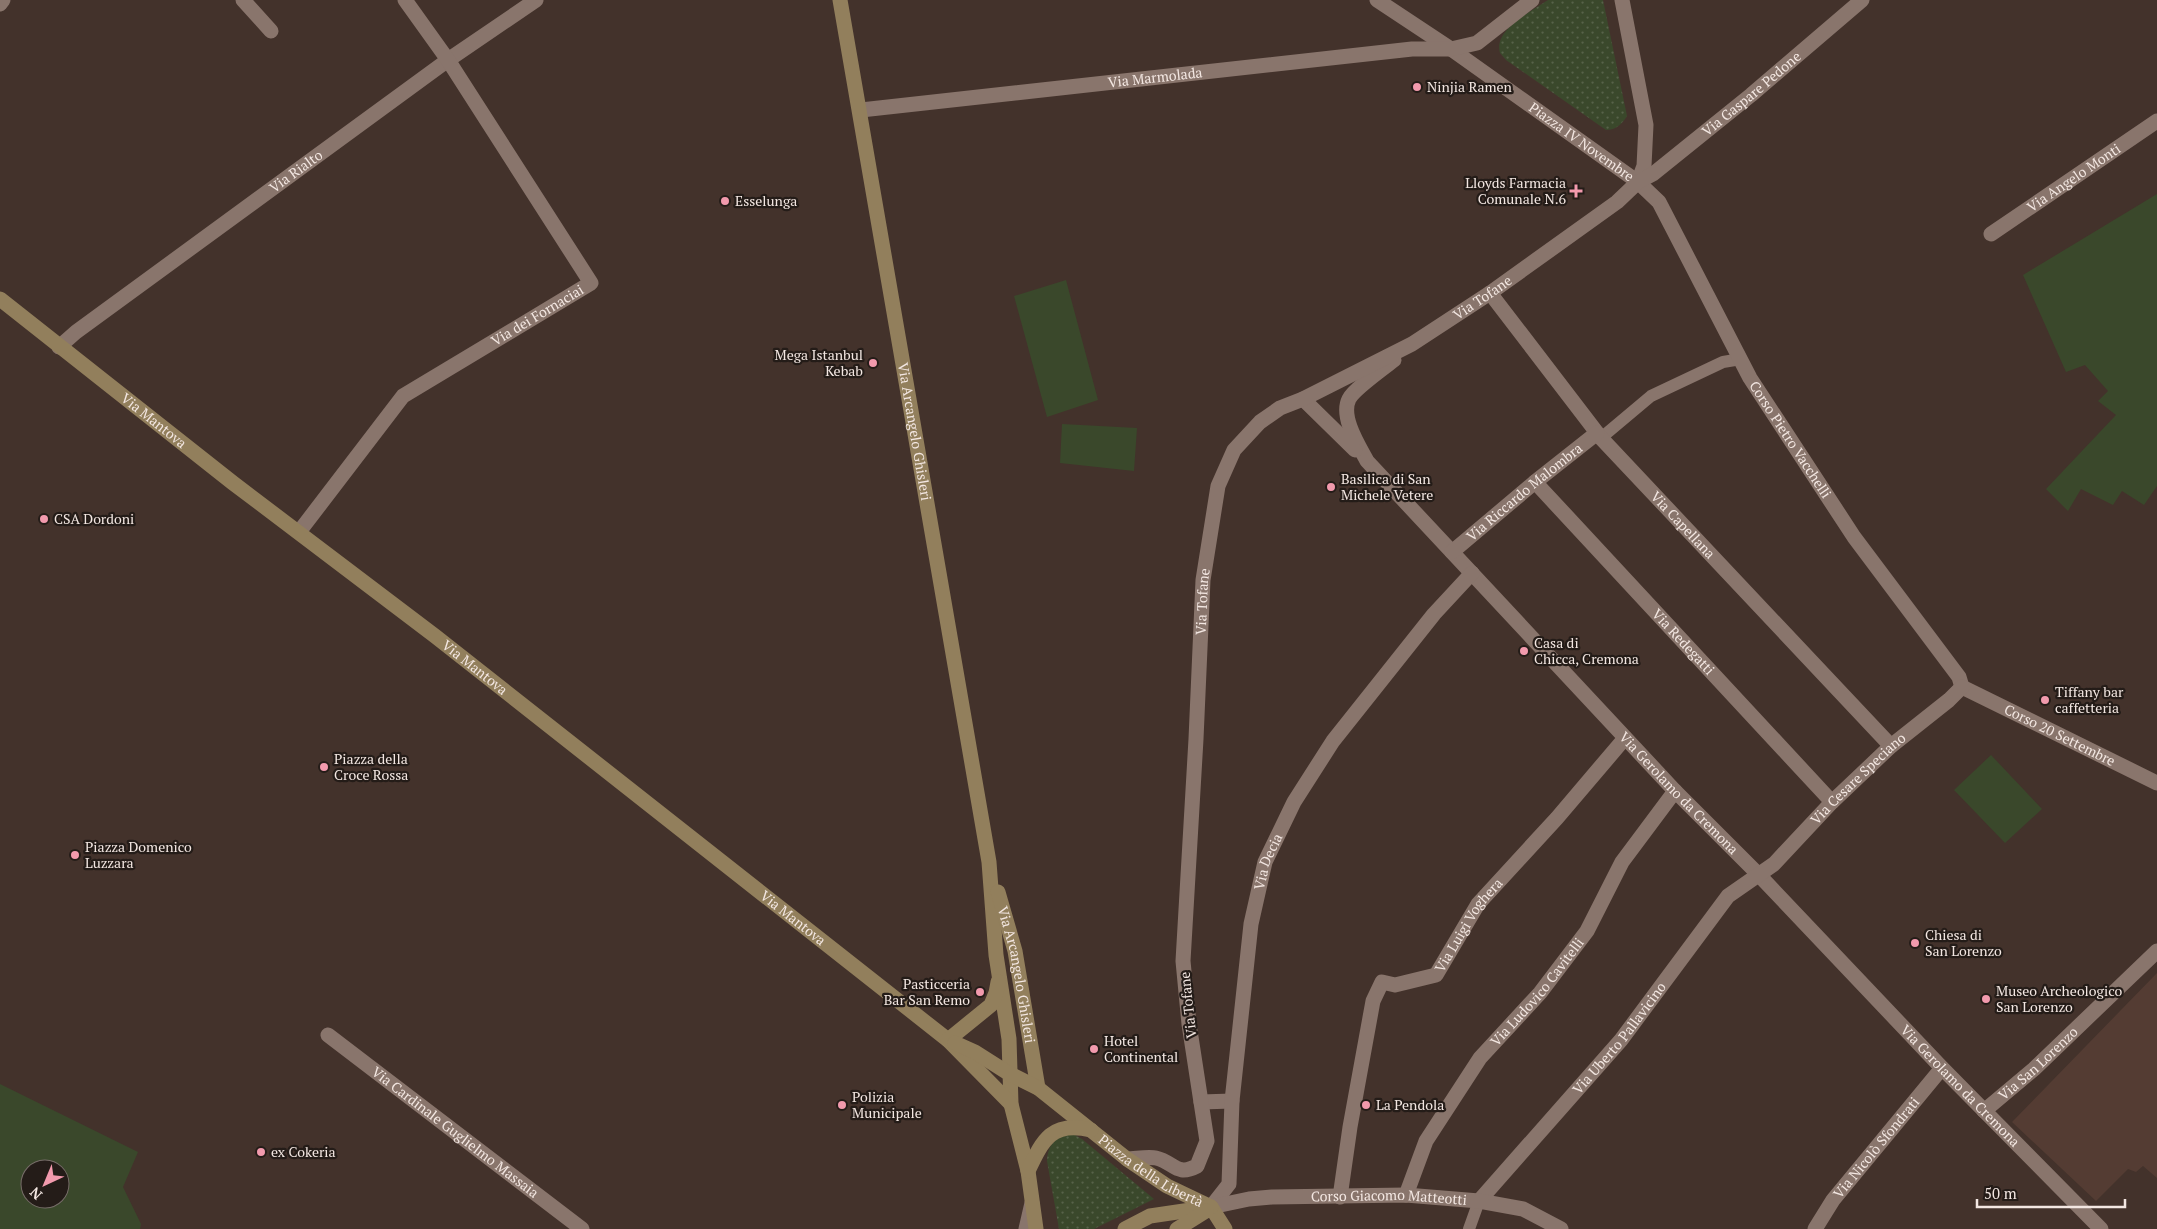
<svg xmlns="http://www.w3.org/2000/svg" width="2157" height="1229" font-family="'PT Serif',serif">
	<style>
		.built { fill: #543c33 }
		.grass { fill: url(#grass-dots) }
		.garden { fill: #3a482b; fill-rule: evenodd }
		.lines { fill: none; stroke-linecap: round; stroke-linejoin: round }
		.pedestrian { stroke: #89756c; stroke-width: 12 }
		.minor { stroke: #89756c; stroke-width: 15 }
		.tertiary { stroke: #89756c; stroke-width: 15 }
		.secondary { stroke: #927f5c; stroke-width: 15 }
		.poi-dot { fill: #f29aad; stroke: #241c18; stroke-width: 2 }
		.labels { text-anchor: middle; stroke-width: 4.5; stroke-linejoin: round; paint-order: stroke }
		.street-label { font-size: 14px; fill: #f3e7e2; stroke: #241c18 }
		.poi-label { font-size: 14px; fill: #f3e7e2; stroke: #241c18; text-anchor: start }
	</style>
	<defs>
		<pattern id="grass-dots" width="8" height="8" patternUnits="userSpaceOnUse" patternTransform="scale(1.25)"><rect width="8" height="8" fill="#3a482b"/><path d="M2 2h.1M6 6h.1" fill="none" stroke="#576249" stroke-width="1.8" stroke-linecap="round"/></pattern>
	</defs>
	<rect width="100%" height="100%" fill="#43322b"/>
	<path class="built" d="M2157 973V1178L2143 1166 2136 1172 2128 1169 2096 1201 2012 1122Z"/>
	<path class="grass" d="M1548 0H1603L1627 116C1622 124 1616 130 1606 130L1506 60 1500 53C1493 30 1532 11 1548 0Z
		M1073 1134 1082 1139 1154 1199 1094 1229H1059L1047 1161C1048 1144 1056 1136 1073 1134Z"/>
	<path class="garden" d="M2157 194V486L2144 505 2122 491 2113 505 2081 489 2068 511 2046 489 2116 415 2098 401 2108 391 2085 365 2066 372 2023 275Z
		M1066 280 1098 400 1047 417 1014 296Z
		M1062 424 1137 428 1134 471 1060 463Z
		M1991 755 2042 809 2005 843 1954 790Z
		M0 1084 138 1152 123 1187 141 1224 140 1229H0ZM30 1169H60V1199H30Z"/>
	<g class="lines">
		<path class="pedestrian" d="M1601 438 1651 396 1723 362 1741 359
			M1469 1229 1479 1201"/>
		<g class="minor">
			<path d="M243 0 271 31"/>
			<path id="s1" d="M1377 0 1451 49 1638 182 1659 202 1750 378 1854 537 1959 677 1962 687"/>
			<path d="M1622 0 1646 125 1644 166 1638 182"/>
			<path d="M0 4 3 0"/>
			<path id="s2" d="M861 110 1412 49H1451L1477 43 1532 0"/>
			<path id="s3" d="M1991 234 2157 121"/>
			<path id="s4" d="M1490 293 1601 438 1891 746"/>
			<path id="s5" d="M59 347 76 332 448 60 536 0"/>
			<path id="s6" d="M1394 360C1384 368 1354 389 1349 399 1340 417 1359 446 1367 461L1675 791 1759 875 1942 1068 2101 1229"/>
			<path d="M1303 399 1355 450"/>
			<path id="s7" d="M1535 482 1832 802"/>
			<path id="s8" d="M299 532 403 396 591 283 448 60 405 0"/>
			<path id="s9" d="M1452 552 1535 482 1597 433"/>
			<path id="s10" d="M1962 687 2157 783"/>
			<path id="s11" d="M328 1035 582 1229"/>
			<path d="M1201 1102 1232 1101"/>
			<path id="s12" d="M1984 1111 2034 1069 2157 951"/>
			<path id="s13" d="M1127 1159C1135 1159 1148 1156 1156 1158 1174 1162 1176 1177 1197 1166L1207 1141 1189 1024 1183 961 1196 739 1203 580 1218 486 1234 450 1260 422 1280 408 1303 399 1412 344 1490 293 1617 202 1638 182 1653 174 1751 95 1862 0"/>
			<path id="s14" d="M1406 1195 1426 1141 1480 1058 1540 993 1587 931 1622 862 1675 791"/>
			<path id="s15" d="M1340 1197 1350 1127 1373 1001 1382 982 1395 985 1436 975 1478 904 1557 818 1625 738"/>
			<path id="s16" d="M1479 1201 1621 1040 1728 896 1774 864 1832 802 1891 746 1949 700 1962 687"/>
			<path id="s17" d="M1211 1207 1229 1184 1232 1101 1251 924 1265 862 1294 802 1333 741 1434 614 1472 573"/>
			<path id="s18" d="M1211 1207 1249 1199 1272 1197 1406 1195 1479 1201 1523 1209 1561 1229"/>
			<path id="s19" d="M1815 1229 1833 1200 1942 1068"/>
		</g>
		<path class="tertiary" d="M1026 1229 1032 1203"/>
		<g class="secondary">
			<path id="s20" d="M840 0 989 862 996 955 1009 1039 1011 1104 1028 1171 1036 1229"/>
			<path id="s21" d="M0 299 233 483 435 636 948 1040 1011 1104"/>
			<path id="s22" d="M998 892 1015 951 1038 1088"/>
			<path d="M948 1040 991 1005 996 993 998 982"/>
			<path id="s23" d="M955 1043 975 1052 1008 1073 1038 1088 1127 1159 1167 1186 1211 1207"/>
			<path d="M1028 1171C1043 1139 1052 1121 1091 1130"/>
			<path d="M1211 1207 1225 1229"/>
			<path d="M1125 1229 1150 1216 1211 1207"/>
			<path d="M1177 1229 1206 1211"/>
		</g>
	</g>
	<g class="poi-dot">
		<circle cx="1417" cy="87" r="5"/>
		<path d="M1573.5 183.5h5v5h5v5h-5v5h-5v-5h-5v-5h5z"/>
		<circle cx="725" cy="201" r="5"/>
		<circle cx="873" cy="363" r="5"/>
		<circle cx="1331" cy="487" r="5"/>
		<circle cx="44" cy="519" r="5"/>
		<circle cx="1524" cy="651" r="5"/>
		<circle cx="2045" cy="700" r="5"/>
		<circle cx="324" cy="767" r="5"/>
		<circle cx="75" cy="855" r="5"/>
		<circle cx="1915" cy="943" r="5"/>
		<circle cx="980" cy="992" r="5"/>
		<circle cx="1986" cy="999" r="5"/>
		<circle cx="1094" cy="1049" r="5"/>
		<circle cx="842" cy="1105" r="5"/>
		<circle cx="1366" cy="1105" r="5"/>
		<circle cx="261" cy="1152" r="5"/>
	</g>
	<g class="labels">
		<g class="street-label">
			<text dy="5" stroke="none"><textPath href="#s2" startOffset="296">Via Marmolada</textPath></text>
			<text dy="5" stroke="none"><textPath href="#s13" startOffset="1430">Via Gaspare Pedone</textPath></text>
			<text dy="5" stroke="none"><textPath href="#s1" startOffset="249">Piazza IV Novembre</textPath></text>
			<text dy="5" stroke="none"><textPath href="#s5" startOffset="295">Via Rialto</textPath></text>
			<text dy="5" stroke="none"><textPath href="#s3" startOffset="100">Via Angelo Monti</textPath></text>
			<text dy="5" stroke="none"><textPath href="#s13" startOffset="1092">Via Tofane</textPath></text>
			<text dy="5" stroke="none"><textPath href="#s8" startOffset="328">Via dei Fornaciai</textPath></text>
			<text dy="5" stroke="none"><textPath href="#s21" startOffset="196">Via Mantova</textPath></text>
			<text dy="5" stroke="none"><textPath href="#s20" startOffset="438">Via Arcangelo Ghisleri</textPath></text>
			<text dy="5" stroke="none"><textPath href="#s1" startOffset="619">Corso Pietro Vacchelli</textPath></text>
			<text dy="5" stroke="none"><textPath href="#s9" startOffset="94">Via Riccardo Malombra</textPath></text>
			<text dy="5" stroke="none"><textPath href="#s4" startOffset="302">Via Capellana</textPath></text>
			<text dy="5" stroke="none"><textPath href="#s13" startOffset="642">Via Tofane</textPath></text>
			<text dy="5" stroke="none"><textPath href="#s7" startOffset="218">Via Redegatti</textPath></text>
			<text dy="5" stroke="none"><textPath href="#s21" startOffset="601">Via Mantova</textPath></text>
			<text dy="5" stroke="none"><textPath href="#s10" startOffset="109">Corso 20 Settembre</textPath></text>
			<text dy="5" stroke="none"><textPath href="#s16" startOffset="570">Via Cesare Speciano</textPath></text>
			<text dy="5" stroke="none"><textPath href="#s6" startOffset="582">Via Gerolamo da Cremona</textPath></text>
			<text dy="5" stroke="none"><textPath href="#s17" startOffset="355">Via Decia</textPath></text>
			<text dy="5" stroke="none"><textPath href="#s21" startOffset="1006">Via Mantova</textPath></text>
			<text dy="5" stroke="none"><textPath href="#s15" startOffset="335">Via Luigi Voghera</textPath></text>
			<text dy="5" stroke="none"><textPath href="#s22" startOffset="85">Via Arcangelo Ghisleri</textPath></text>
			<text dy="5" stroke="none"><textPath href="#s14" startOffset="244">Via Ludovico Cavitelli</textPath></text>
			<text transform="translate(1188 1005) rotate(-96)" y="5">Via Tofane</text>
			<text dy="5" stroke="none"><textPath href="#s16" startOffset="215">Via Uberto Pallavicino</textPath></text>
			<text dy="5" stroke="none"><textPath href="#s12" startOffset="72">Via San Lorenzo</textPath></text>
			<text dy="5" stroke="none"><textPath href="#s6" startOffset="988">Via Gerolamo da Cremona</textPath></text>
			<text dy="5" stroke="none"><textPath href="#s11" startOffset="160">Via Cardinale Guglielmo Massaia</textPath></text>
			<text dy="5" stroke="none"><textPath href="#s19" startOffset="102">Via Nicolò Sfondrati</textPath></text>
			<text dy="5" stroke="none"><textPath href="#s23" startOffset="235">Piazza della Libertà</textPath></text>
			<text dy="5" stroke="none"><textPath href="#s18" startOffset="179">Corso Giacomo Matteotti</textPath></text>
		</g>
		<g class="poi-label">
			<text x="1427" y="92">Ninjia Ramen</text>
			<text x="1566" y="188" text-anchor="end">Lloyds Farmacia<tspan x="1566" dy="16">Comunale N.6</tspan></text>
			<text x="735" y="206">Esselunga</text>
			<text x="863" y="360" text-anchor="end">Mega Istanbul<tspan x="863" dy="16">Kebab</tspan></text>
			<text x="1341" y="484">Basilica di San<tspan x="1341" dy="16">Michele Vetere</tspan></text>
			<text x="54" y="524">CSA Dordoni</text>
			<text x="1534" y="648">Casa di<tspan x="1534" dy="16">Chicca, Cremona</tspan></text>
			<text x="2055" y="697">Tiffany bar<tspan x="2055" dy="16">caffetteria</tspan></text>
			<text x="334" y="764">Piazza della<tspan x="334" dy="16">Croce Rossa</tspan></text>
			<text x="85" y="852">Piazza Domenico<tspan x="85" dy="16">Luzzara</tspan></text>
			<text x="1925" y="940">Chiesa di<tspan x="1925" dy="16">San Lorenzo</tspan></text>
			<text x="970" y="989" text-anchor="end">Pasticceria<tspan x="970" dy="16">Bar San Remo</tspan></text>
			<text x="1996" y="996">Museo Archeologico<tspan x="1996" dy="16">San Lorenzo</tspan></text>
			<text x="1104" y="1046">Hotel<tspan x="1104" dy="16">Continental</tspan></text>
			<text x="852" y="1102">Polizia<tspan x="852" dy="16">Municipale</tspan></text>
			<text x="1376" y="1110">La Pendola</text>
			<text x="271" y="1157">ex Cokeria</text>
		</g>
	</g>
	<g transform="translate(45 1184) rotate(224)"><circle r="24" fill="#241c18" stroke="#776d69"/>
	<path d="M0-4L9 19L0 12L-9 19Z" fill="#f29aad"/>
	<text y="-8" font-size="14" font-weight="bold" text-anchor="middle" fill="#f3e7e2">N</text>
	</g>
	<path d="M1977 1199v8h148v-8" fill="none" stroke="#f3e7e2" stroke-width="2.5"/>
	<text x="1984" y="1199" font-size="15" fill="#f3e7e2" stroke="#241c18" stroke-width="4" paint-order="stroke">50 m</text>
</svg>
